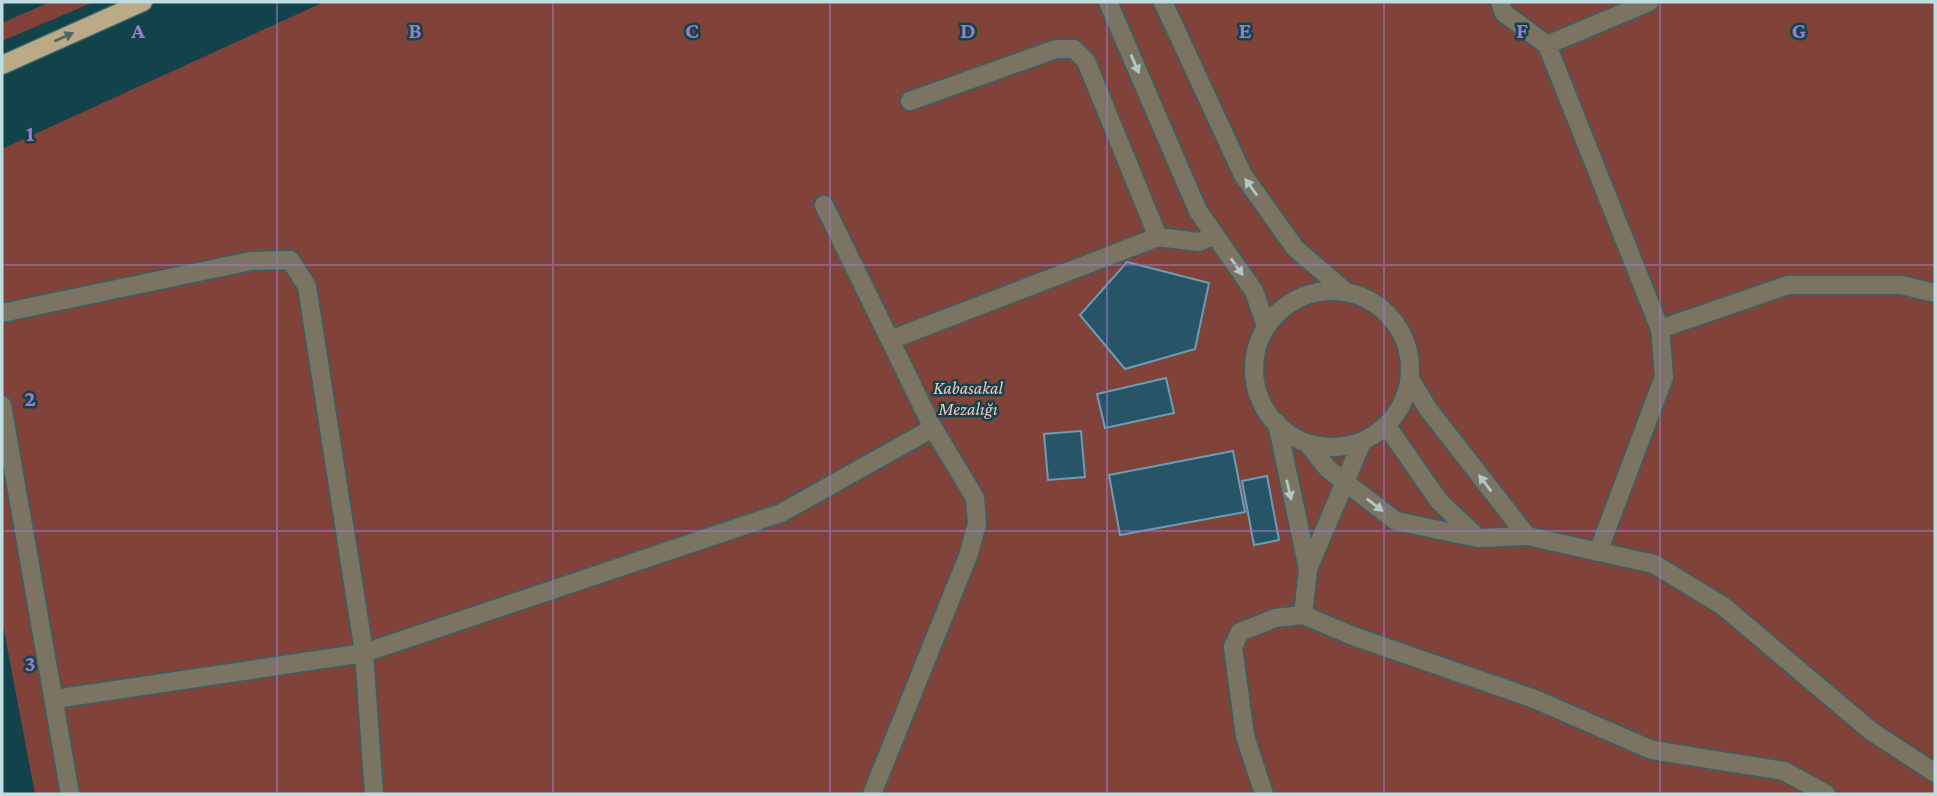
<svg xmlns="http://www.w3.org/2000/svg" width="1937" height="796" font-family="'Crimson Pro',serif">
	<style>
		.green { fill: #814239 }
		.building { fill: #285467; stroke: #6b9db4; stroke-width: 2 }
		.lines { fill: none; stroke-linecap: round; stroke-linejoin: round }
		.minor-casing { stroke: #356268; stroke-width: 21 }
		.major-casing { stroke: #356268; stroke-width: 21 }
		.minor { stroke: #7c7462; stroke-width: 18 }
		.major { stroke: #baab86; stroke-width: 18 }
		.oneway { fill: #4d675f }
		.oneway2 { fill: #b2c7c8 }
		.grid { fill: none; stroke: #9a7bce; stroke-width: 2; stroke-opacity: 0.55 }
		.labels { text-anchor: middle; stroke-width: 5; stroke-linejoin: round; paint-order: stroke }
		.park-label { font-size: 18px; font-style: italic; fill: #fdc1b8; stroke: #13434a }
		.grid-label { font-size: 23px; text-anchor: middle; font-weight: bold; fill: #9a7bce; stroke: #13434a; stroke-width: 5; stroke-linejoin: round; paint-order: stroke }
	</style>
	<rect width="100%" height="100%" fill="#13434a"/>
	<path class="green" d="M50 2H94L2 41V23Z
		M324 2H1935V794H35L2 620V149Z"/>
	<path class="building" d="M1127 262 1209 283 1195 349 1125 369 1080 315Z
		M1166 378 1174 413 1105 428 1097 394Z
		M1081 431 1085 477 1048 480 1044 434Z
		M1233 451 1245 512 1120 535 1109 475Z
		M1267 476 1279 540 1254 545 1242 481Z"/>
	<g class="lines">
		<g class="minor-casing">
			<path id="minor" d="M1108 2 1198 211 1254 291 1266 326
				M1163 2 1243 175 1295 248 1346 292
				M1500 2 1504 13 1547 45 1660 329
				M1547 45 1649 2
				M910 101 1056 49H1074L1086 61 1158 237
				M824 205 933 428 975 498 977 524 968 556 872 794
				M1254 369a78 78 0 1 1 156 0a78 78 0 1 1-156 0Z
				M2 313 251 261 290 260 307 286 364 653 374 794
				M890 340 1158 237 1199 242 1215 235
				M1410 379 1428 409 1527 536
				M2 405 70 794
				M1277 423 1308 569
				M1386 425 1439 501 1478 538
				M1307 443 1328 469 1396 521 1478 538 1527 536 1654 564 1723 606 1871 731 1935 773
				M1598 552 1664 377 1660 329 1788 285H1901L1935 293
				M1303 615 1353 636 1532 698 1652 750 1784 771 1826 794
				M55 699 364 653 781 513 933 428
				M1264 794 1245 736 1233 647 1240 632 1275 618 1303 615 1308 569 1362 442"/>
		</g>
		<g class="major-casing">
			<path id="major" d="M2 65 143 2"/>
		</g>
		<use href="#minor" class="minor"/>
		<use href="#major" class="major"/>
	</g>
	<defs><path id="oneway-solid" d="M-6-.8H1V-3.2L6.5 0L1 3.2V.8H-6Z" transform="scale(1.75)"/></defs>
	<use class="oneway" href="#oneway-solid" transform="translate(64 37) rotate(-24)"/>
	<g class="oneway2">
		<use href="#oneway-solid" transform="translate(1135 64) rotate(67)"/>
		<use href="#oneway-solid" transform="translate(1251 187) rotate(-126)"/>
		<use href="#oneway-solid" transform="translate(1237 267) rotate(55)"/>
		<use href="#oneway-solid" transform="translate(1485 483) rotate(-127)"/>
		<use href="#oneway-solid" transform="translate(1289 490) rotate(77)"/>
		<use href="#oneway-solid" transform="translate(1375 505) rotate(38)"/>
	</g>
	<path class="grid" d="M277 2V794M553 2V794M830 2V794M1107 2V794M1384 2V794M1660 2V794M2 265H1935M2 531H1935"/>
	<g class="labels">
		<g class="park-label">
			<text x="968" y="394">Kabasakal<tspan x="968" dy="21">Mezalığı</tspan></text>
		</g>
	</g>
	<g class="grid-label">
		<text x="138" y="38">A</text>
		<text x="415" y="38">B</text>
		<text x="692" y="38">C</text>
		<text x="968" y="38">D</text>
		<text x="1245" y="38">E</text>
		<text x="1522" y="38">F</text>
		<text x="1799" y="38">G</text>
		<text x="30" y="141">1</text>
		<text x="30" y="406">2</text>
		<text x="30" y="671">3</text>
	</g>
	<rect width="1937" height="796" fill="none" stroke="#bfdce1" stroke-width="7"/>
</svg>
